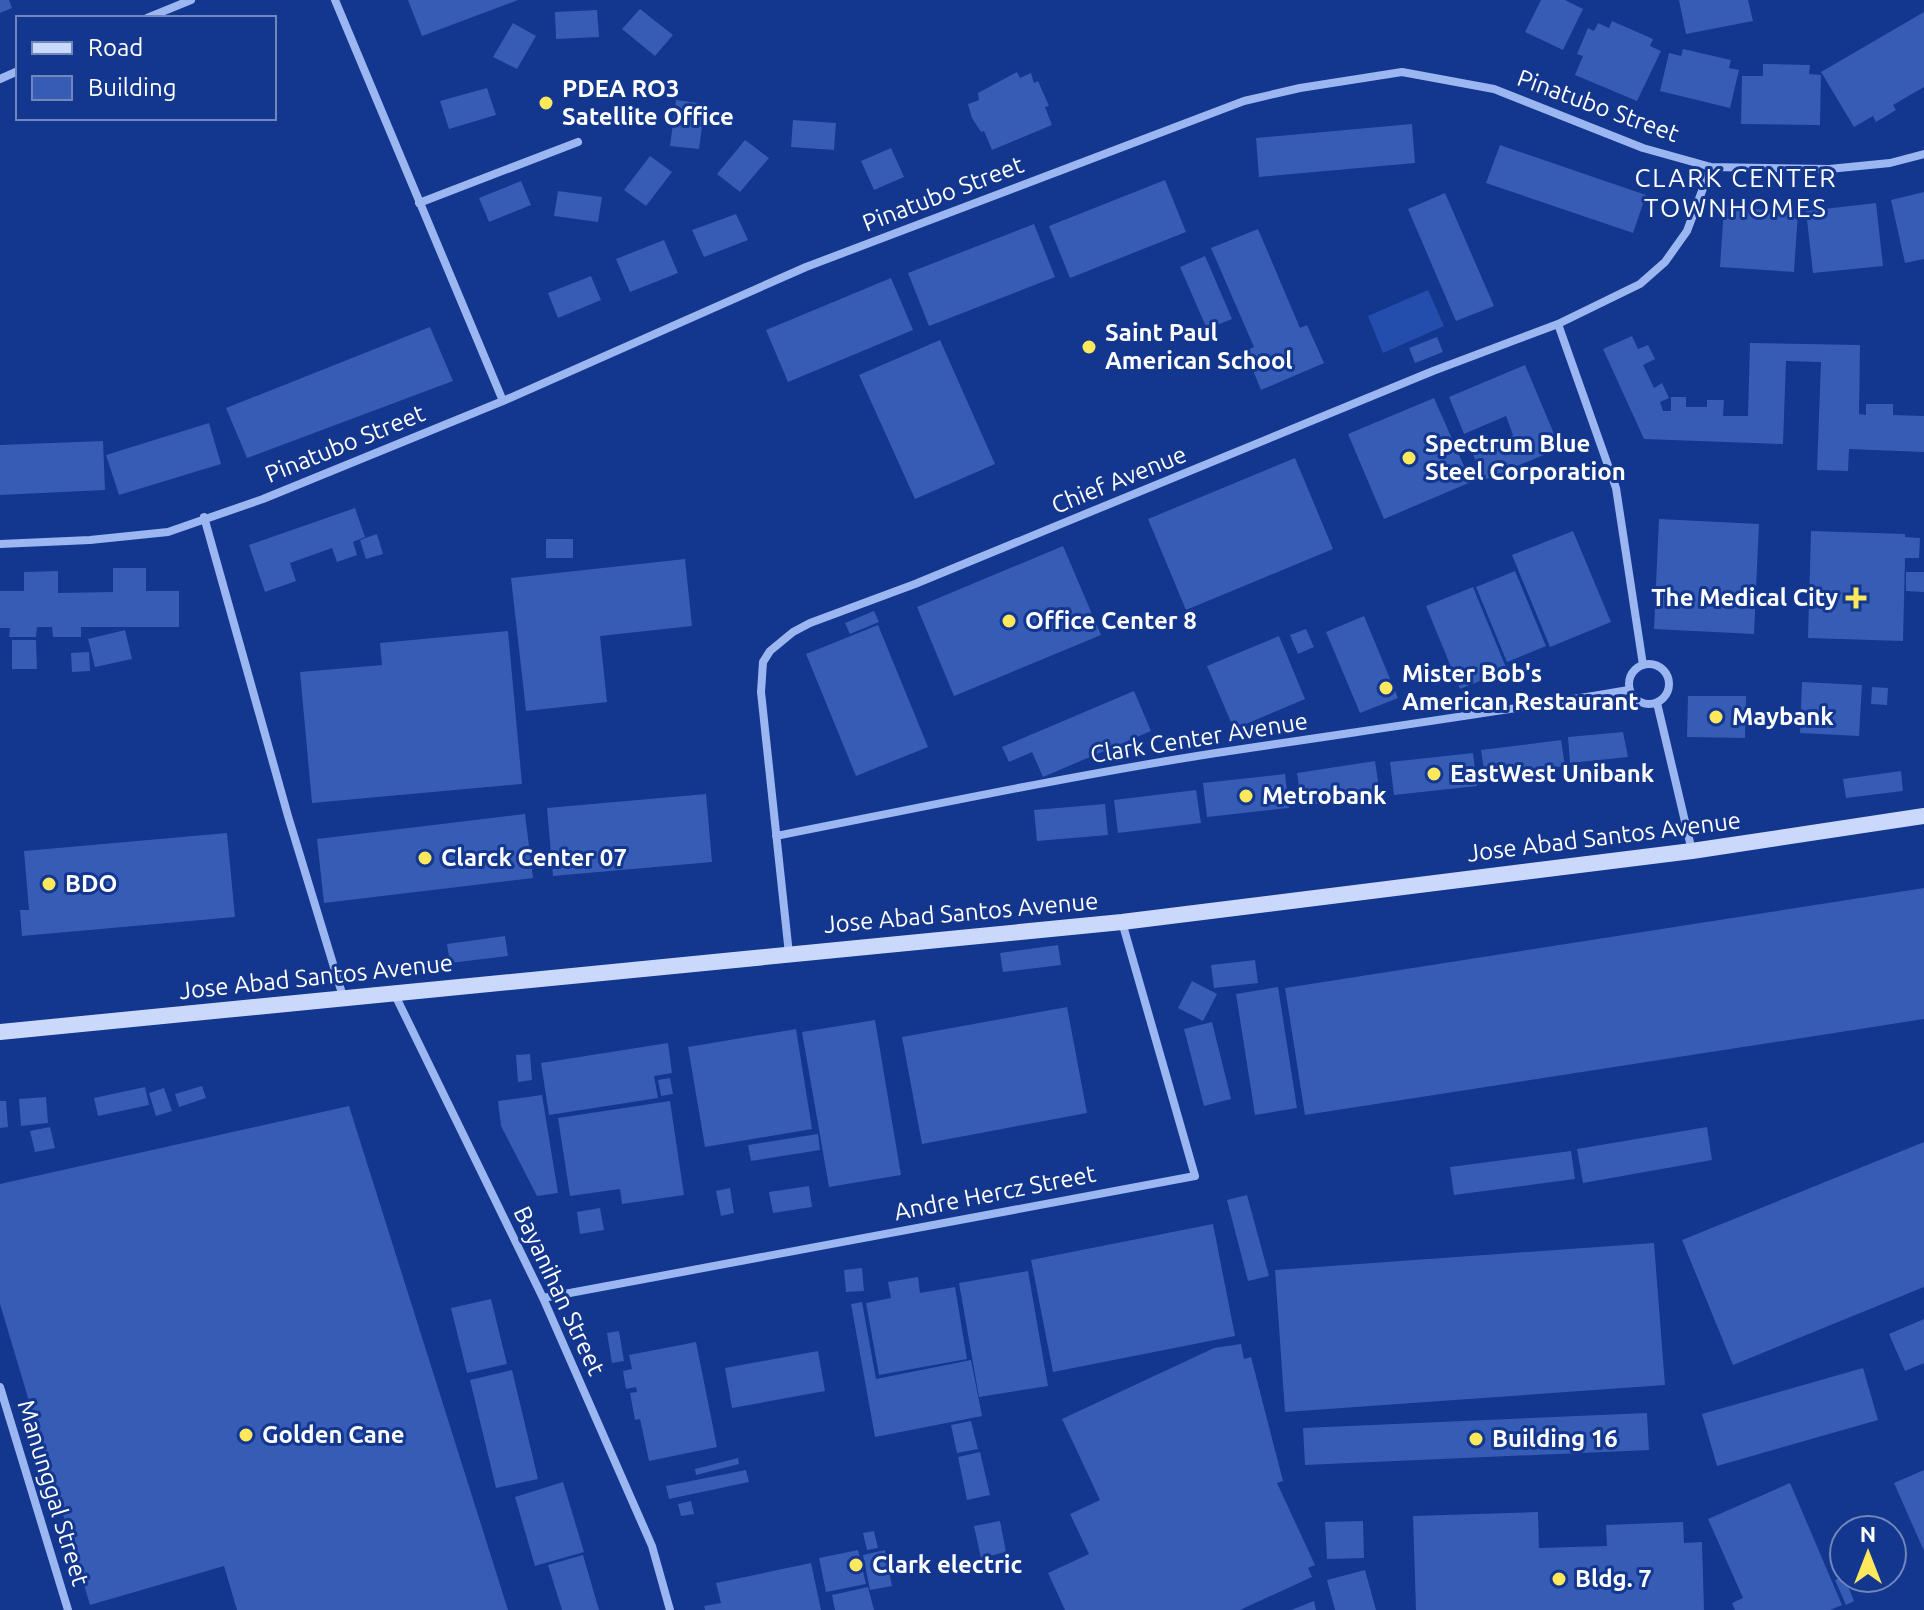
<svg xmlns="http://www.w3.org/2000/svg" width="1924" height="1610" font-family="Ubuntu,sans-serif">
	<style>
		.pitch { fill: #244ead }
		.building { fill: #365cb5 }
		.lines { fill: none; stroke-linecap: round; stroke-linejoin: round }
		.minor { stroke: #9cb6f1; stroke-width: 8 }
		.secondary { stroke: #cad8fc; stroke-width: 16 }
		.poi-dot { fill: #ffe85c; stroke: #13368e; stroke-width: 3 }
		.labels { text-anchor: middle; stroke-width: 6; stroke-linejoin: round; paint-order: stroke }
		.poi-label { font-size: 24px; font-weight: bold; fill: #fff; stroke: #13368e; text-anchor: start }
		.street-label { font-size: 24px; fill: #fff; stroke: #13368e }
		.neighbourhood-label { font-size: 26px; letter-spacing: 2px; fill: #fff; stroke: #13368e }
	</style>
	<rect width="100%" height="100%" fill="#13368e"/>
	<path class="pitch" d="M1428 290 1444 326 1383 353 1368 316Z"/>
	<path class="building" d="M0 0H9L12 8 0 13Z
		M408 0H518L422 36Z
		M1541 0H1565L1583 9 1563 50 1525 32Z
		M1679 0H1748L1753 21 1686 34Z
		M640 9 673 35 655 56 622 29Z
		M597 10 599 37 556 39 555 12Z
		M1924 12V87L1893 105 1896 110 1876 122 1873 116 1854 127 1821 72Z
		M1612 21 1653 39 1650 46 1661 51 1637 101 1575 75 1583 56 1577 54 1588 28 1594 31 1598 23 1609 28Z
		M513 23 536 36 517 69 493 57Z
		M1683 49 1731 60 1729 68 1739 70 1730 108 1660 91 1669 53 1681 56Z
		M1763 64 1810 65 1809 74 1821 75 1820 125 1741 124 1742 76H1763Z
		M1017 72 1020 78 1031 73 1034 83 1038 81 1049 106 1045 107 1052 125 992 150 984 131 981 132 972 118 968 104 979 100 978 93Z
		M487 88 496 115 449 129 440 101Z
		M676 100 705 104 699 149 670 146Z
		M793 120 836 123 834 150 791 147Z
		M1412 124 1415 163 1259 177 1256 138Z
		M745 140 769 158 740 192 717 174Z
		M1500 145 1646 195 1633 233 1486 183Z
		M891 148 904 177 874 190 861 161Z
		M650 156 672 172 646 206 624 190Z
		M1165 180 1186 232 1070 278 1049 226Z
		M521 181 531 205 489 222 479 198Z
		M558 191 602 197 598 222 554 216Z
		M1924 192V259L1905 263 1891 200Z
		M1445 193 1494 306 1456 321 1408 209Z
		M1876 203 1883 266 1813 273 1806 211Z
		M1724 207 1798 212 1794 272 1720 267Z
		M736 214 748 240 704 257 692 230Z
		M1034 224 1055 277 929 326 908 273Z
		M1258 229 1300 328 1307 325 1324 363 1261 390 1245 351 1254 347 1211 248Z
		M664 240 678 273 630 292 616 259Z
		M1205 256 1232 319 1207 329 1180 267Z
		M591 276 601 300 558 318 548 293Z
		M891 278 913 330 788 382 766 330Z
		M430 327 453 381 247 458 226 408Z
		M1632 336 1638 349 1648 345 1655 359 1643 365 1654 388 1662 383 1669 398 1660 402 1663 411H1671V397H1686V407H1707V400H1724L1723 416H1748L1750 343 1860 345 1859 414 1866 415V404H1893V415L1924 416V452L1849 449 1848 471 1817 470 1821 362 1786 361 1783 444 1644 439 1603 349Z
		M1437 337 1443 352 1415 363 1409 348Z
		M940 340 995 464 915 499 859 375Z
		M1525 365 1560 448 1484 480 1472 452 1513 435 1506 416 1464 434 1449 397Z
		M1434 398 1471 482 1384 519 1348 434Z
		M209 423 221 464 119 495 106 455Z
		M103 441 105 490 0 495V445Z
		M1295 458 1333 549 1186 610 1148 519Z
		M355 508 365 537 353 542 357 555 337 562 332 548 290 563 296 581 265 592 249 545Z
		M1659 519 1759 524 1754 634 1654 629Z
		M1573 531 1611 622 1550 647 1512 555Z
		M1811 531 1905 534V537L1920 538 1919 558H1905L1903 641 1808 638Z
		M377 534 383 554 366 559 360 540Z
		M546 539H573V558H546Z
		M1063 546 1101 635 954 696 917 607Z
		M685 559 692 626 600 636 607 702 526 711 511 578Z
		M113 568H146V591H179V627H81V637H53L52 627H37L36 637H9L10 628H0V591H24V572L58 571V593L113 592Z
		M1515 571 1546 646 1507 662 1476 587Z
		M1906 572H1924V592L1906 591Z
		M1473 587 1507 670 1460 689 1426 606Z
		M874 611 879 622 850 634 845 623Z
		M1364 616 1398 698 1360 713 1326 632Z
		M878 625 928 747 856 776 806 654Z
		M1306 629 1314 647 1298 654 1290 635Z
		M125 630 132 659 95 667 88 639Z
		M508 631 522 784 312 803 300 672 382 665 380 643Z
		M1279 636 1305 699 1234 729 1207 666Z
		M12 640H36L37 669H12Z
		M89 652 90 671 72 672 71 653Z
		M1802 682 1862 685 1859 736 1800 733Z
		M1872 687 1888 688 1887 705 1871 704Z
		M1134 691 1151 731 1043 777 1032 752 1009 762 1002 747Z
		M1688 696H1746L1745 738 1687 737Z
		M1623 732 1628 757 1570 763 1568 737Z
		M1561 740 1565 766 1485 776 1481 750Z
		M1473 753 1477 786 1394 795 1390 762Z
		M1375 761 1380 795 1302 806 1297 773Z
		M1901 771 1903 791 1846 798 1843 779Z
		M1285 774 1289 808 1207 817 1203 783Z
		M1196 790 1201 823 1118 833 1114 800Z
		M706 794 712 862 553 876 547 808Z
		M1105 804 1108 835 1037 841 1034 810Z
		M525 814 533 878 324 903 317 839Z
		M227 833 235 917 22 936 20 910H29L24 851Z
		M1924 888V1019L1305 1115 1285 988Z
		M505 936 508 956 450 963 447 944Z
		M1058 945 1061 965 1003 972 1000 953Z
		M1255 960 1258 983 1214 988 1211 965Z
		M1192 981 1217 994 1203 1021 1178 1008Z
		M1278 987 1297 1108 1255 1115 1236 994Z
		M1067 1007 1087 1113 922 1144 902 1037Z
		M875 1020 901 1175 829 1187 802 1032Z
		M1212 1022 1231 1099 1204 1106 1184 1029Z
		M796 1029 812 1129 705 1147 688 1047Z
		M668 1043 672 1073 654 1076 658 1098 549 1115 541 1063Z
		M530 1054 532 1080 518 1082 516 1055Z
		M670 1078 673 1094 661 1096 658 1080Z
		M202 1086 206 1098 179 1107 175 1094Z
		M145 1087 149 1105 98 1116 94 1098Z
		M164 1088 172 1111 156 1116 149 1093Z
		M542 1095 558 1193 537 1196 501 1126 498 1101Z
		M46 1097 48 1123 21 1126 19 1099Z
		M0 1101H6L8 1127 0 1128Z
		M670 1101 684 1195 622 1204 620 1189 570 1196 558 1118Z
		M349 1106 508 1610H237L224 1566 90 1605 0 1304V1184Z
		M50 1127 55 1148 35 1152 30 1131Z
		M1707 1127 1712 1160 1583 1183 1577 1149Z
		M818 1134 820 1150 751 1161 748 1145Z
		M1924 1142V1287L1733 1365 1682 1240Z
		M1571 1151 1575 1179 1454 1195 1450 1167Z
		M809 1186 812 1207 773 1213 769 1192Z
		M730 1188 734 1213 721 1216 716 1191Z
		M1247 1195 1269 1276 1248 1281 1227 1200Z
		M600 1208 604 1230 580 1234 577 1212Z
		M1213 1224 1235 1336 1053 1372 1031 1260Z
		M1654 1243 1665 1385 1285 1412 1275 1270Z
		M862 1268 864 1291 846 1292 844 1270Z
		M1028 1271 1048 1386 979 1397 959 1283Z
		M918 1277 920 1293 955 1287 967 1359 879 1375 866 1303 891 1298 888 1282Z
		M491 1299 507 1364 467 1373 451 1308Z
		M862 1302 876 1379 971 1360 982 1416 875 1437 851 1304Z
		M1924 1319V1363L1905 1371 1889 1334Z
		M619 1331 624 1361 612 1363 607 1333Z
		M696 1342 717 1447 649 1461 640 1419 635 1420 630 1393 637 1392 636 1387 626 1389 623 1371 632 1369 629 1355Z
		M1241 1344 1244 1359 1251 1357 1283 1481 1277 1483 1315 1565 1308 1568 1312 1577 1240 1610H1065L1048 1573 1089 1554 1070 1514 1100 1500 1062 1419 1214 1348Z
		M818 1351 825 1391 732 1408 725 1368Z
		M1863 1368 1878 1420 1717 1466 1702 1414Z
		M512 1370 538 1479 496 1488 470 1380Z
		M1647 1413 1649 1450 1305 1465 1303 1428Z
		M971 1421 978 1449 957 1453 951 1425Z
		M980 1452 990 1495 967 1500 958 1457Z
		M738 1458 739 1464 696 1475 695 1469Z
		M746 1470 749 1482 669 1499 666 1486Z
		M1924 1470V1551L1894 1483Z
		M563 1482 584 1552 535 1566 515 1497Z
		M1790 1483 1842 1605 1830 1610H1735L1732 1603 1743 1598 1708 1519Z
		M691 1501 694 1514 681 1516 678 1504Z
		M1538 1512 1539 1548 1607 1546 1606 1525 1683 1522 1684 1543 1702 1542 1704 1610H1416L1413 1516Z
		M1000 1521 1006 1552 981 1558 974 1526Z
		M1363 1521 1364 1558 1327 1559 1325 1522Z
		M874 1531 878 1548 867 1550 863 1533Z
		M858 1550 866 1584 826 1592 819 1558Z
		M885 1550 892 1586 870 1590 863 1555Z
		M583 1555 599 1610H562L548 1565Z
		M811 1563 821 1610H705L704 1606 721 1603 716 1583Z
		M1365 1570 1376 1610H1335L1327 1580Z
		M1844 1576 1854 1601 1846 1605 1835 1580Z
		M868 1587 874 1610H835L832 1595Z
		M1314 1601 1316 1610H1291Z"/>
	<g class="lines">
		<path class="minor" d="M335 0 503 401
			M147 18 191 0
			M0 79 18 71
			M419 203 578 142
			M1558 324 1616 488 1643 665
			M204 517 288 816 344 1000
			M0 544 90 540 168 532 263 499 503 401 806 267 1244 101 1300 88 1402 72 1494 89 1643 148 1711 167 1829 169 1890 163 1924 154
			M1629 684a20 20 0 1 1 40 0a20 20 0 1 1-40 0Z
			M1657 703 1692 851
			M776 836C923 807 1069 776 1216 753 1354 732 1492 713 1629 690
			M789 954 761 692 763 662 770 651 793 632 810 623 915 584 1433 371 1558 324 1640 284 1665 262 1687 231 1711 167
			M395 995 543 1298 652 1546 670 1610
			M543 1298 1195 1176 1122 922
			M0 1387 68 1610"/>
		<path class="secondary" d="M0 1032 1122 922 1692 851 1924 816"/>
	</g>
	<g class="poi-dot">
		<circle cx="546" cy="103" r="8"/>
		<circle cx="1089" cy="347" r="8"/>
		<circle cx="1409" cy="458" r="8"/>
		<path d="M1852 586h8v8h8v8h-8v8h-8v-8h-8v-8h8z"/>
		<circle cx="1009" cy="621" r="8"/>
		<circle cx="1386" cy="688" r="8"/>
		<circle cx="1716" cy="717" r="8"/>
		<circle cx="1434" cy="774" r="8"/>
		<circle cx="1246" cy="796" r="8"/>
		<circle cx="425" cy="858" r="8"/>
		<circle cx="49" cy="884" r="8"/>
		<circle cx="246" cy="1435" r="8"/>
		<circle cx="1476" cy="1439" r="8"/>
		<circle cx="856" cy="1565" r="8"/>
		<circle cx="1559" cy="1579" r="8"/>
	</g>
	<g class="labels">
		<g class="poi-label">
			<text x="562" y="97">PDEA RO3<tspan x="562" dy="28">Satellite Office</tspan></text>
			<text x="1105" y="341">Saint Paul<tspan x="1105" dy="28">American School</tspan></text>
			<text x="1425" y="452">Spectrum Blue<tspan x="1425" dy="28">Steel Corporation</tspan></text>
			<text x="1838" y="606" text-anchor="end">The Medical City</text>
			<text x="1025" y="629">Office Center 8</text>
			<text x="1402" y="682">Mister Bob's<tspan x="1402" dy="28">American Restaurant</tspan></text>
			<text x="1732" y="725">Maybank</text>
			<text x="1450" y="782">EastWest Unibank</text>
			<text x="1262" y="804">Metrobank</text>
			<text x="441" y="866">Clarck Center 07</text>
			<text x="65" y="892">BDO</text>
			<text x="262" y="1443">Golden Cane</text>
			<text x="1492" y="1447">Building 16</text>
			<text x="872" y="1573">Clark electric</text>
			<text x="1575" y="1587">Bldg. 7</text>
		</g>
		<g class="street-label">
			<text transform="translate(1598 106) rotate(20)" y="8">Pinatubo Street</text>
			<text transform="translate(943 194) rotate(-21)" y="8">Pinatubo Street</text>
			<text transform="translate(345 444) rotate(-22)" y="8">Pinatubo Street</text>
			<text transform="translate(1119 480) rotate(-22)" y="8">Chief Avenue</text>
			<text transform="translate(1199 738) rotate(-9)" y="8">Clark Center Avenue</text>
			<text transform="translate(1604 837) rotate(-7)" y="8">Jose Abad Santos Avenue</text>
			<text transform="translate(961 913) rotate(-5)" y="8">Jose Abad Santos Avenue</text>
			<text transform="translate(316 977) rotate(-6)" y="8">Jose Abad Santos Avenue</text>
			<text transform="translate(995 1193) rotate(-11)" y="8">Andre Hercz Street</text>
			<text transform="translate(559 1291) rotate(65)" y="8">Bayanihan Street</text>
			<text transform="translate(53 1493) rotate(73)" y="8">Manunggal Street</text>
		</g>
		<g class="neighbourhood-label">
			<text x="1736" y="187">CLARK CENTER<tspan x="1736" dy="30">TOWNHOMES</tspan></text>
		</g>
	</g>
	<rect x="16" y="16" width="260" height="104" fill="#13368e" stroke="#7186bb" stroke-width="2"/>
	<rect x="32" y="42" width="40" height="12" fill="#cad8fc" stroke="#7186bb" stroke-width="2"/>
	<text x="88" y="56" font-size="24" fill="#ffffff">Road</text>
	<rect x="32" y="76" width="40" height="24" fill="#365cb5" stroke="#7186bb" stroke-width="2"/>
	<text x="88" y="96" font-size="24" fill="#ffffff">Building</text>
	<g transform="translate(1868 1554)"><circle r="38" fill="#13368e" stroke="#7186bb" stroke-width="2"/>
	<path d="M0-6L14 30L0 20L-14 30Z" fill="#ffe85c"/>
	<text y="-12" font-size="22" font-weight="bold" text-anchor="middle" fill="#ffffff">N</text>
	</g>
</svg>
